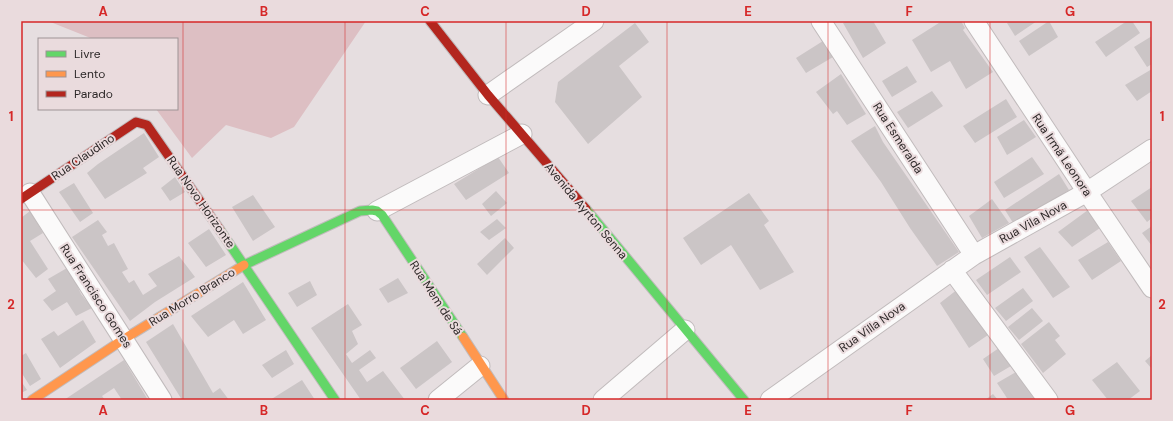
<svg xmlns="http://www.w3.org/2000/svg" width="1173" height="421" font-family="'DM Sans',sans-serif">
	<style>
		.green { fill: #ddbfc3 }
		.building { fill: #cbc5c6 }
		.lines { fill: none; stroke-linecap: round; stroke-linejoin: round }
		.street-casing { stroke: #c1bbbc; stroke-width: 21 }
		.fast-casing { stroke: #c1bbbc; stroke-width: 11 }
		.slow-casing { stroke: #c1bbbc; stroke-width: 11 }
		.jam-casing { stroke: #c1bbbc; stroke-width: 11 }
		.street { stroke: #fbfafa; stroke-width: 19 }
		.fast { stroke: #63d668; stroke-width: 9 }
		.slow { stroke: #ff974d; stroke-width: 9 }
		.jam { stroke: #b3261e; stroke-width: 9 }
		.grid { fill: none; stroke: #d62828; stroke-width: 1; stroke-opacity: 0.55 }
		.labels { text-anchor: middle; stroke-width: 4; stroke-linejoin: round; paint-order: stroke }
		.street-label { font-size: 12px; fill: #2d2828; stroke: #eadbdd }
		.neatline { fill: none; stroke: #d62828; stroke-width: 1.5 }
		.grid-label { font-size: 13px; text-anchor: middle; font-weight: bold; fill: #d62828 }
	</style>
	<rect width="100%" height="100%" fill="#e6dee0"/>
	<path class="green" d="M48 21H366L294 127 271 138 226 125 192 158 156 109H177V39H93Z"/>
	<path class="building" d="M847 21H873L886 43 863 58 843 23Z
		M942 21H961L965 28 963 30 993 72 966 89 950 61 931 72 912 40Z
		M1011 21H1037L1015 36 1007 23Z
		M1049 21 1058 37 1029 56 1019 41Z
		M1127 21H1132L1140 33 1106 57 1095 42Z
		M635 23 649 42 619 66 642 97 588 144 555 102 558 82Z
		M1152 36V64L1147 67 1134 47Z
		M823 41 833 57 806 73 796 58Z
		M907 66 917 82 892 97 882 81Z
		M1152 69V91L1137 101 1125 85Z
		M841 74 866 114 847 125 837 111 833 114 816 92Z
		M932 91 943 106 908 128 897 112Z
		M1006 99 1017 117 975 143 963 126Z
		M1024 120 1036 137 1007 155 997 137Z
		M875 126 883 142 959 252 937 266 910 228 881 182 851 141Z
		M144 133 159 157 143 168 147 173 105 199 87 173 98 164Z
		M498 157 509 173 466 200 454 184Z
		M1032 157 1044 174 1004 198 994 182Z
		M1059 174 1069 190 1015 226 1005 210Z
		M175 177 185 192 170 201 161 188Z
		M74 183 93 213 80 222 59 192Z
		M1152 187V218L1147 222 1131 201Z
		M496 191 507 203 491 216 482 204Z
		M749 193 769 221 764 225 794 272 760 290 731 245 701 265 683 238Z
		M253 195 275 227 253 241 232 207Z
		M992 199 1009 223 982 238 969 216Z
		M1088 210 1100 228 1072 247 1058 232Z
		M30 211 43 233 30 241 48 269 36 278 21 259V218Z
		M497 219 506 228 489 240 480 232Z
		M98 220 107 232 102 235 108 246 114 243 128 269 122 272 129 283 134 280 143 295 157 286 148 274 179 256 195 277 155 302 130 321 72 237Z
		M1152 226V246L1142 233Z
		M209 229 226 255 206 267 188 243Z
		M505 238 514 248 487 275 477 264Z
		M1108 242 1121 261 1092 280 1078 260Z
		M1040 247 1070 287 1053 298 1024 257Z
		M1010 257 1021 272 987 295 976 280Z
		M67 268 75 281 81 294 92 308 76 316 67 302 52 311 43 300 56 291 48 279Z
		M398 278 408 293 388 303 379 289Z
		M310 281 317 295 297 307 288 293Z
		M243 282 266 320 243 334 234 320 208 337 191 316Z
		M1023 288 1033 301 1006 321 995 308Z
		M958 289 988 335 969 348 940 303Z
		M348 304 362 325 352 331 358 344 346 354 352 363 370 350 376 358 359 370 367 382 383 371 405 400H361L311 328Z
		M1032 308 1043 321 1019 340 1008 327Z
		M83 320 96 342 60 368 41 339 54 331 58 336Z
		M1049 322 1060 336 1055 340 1066 354 1043 373 1021 344Z
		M173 324 213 393 220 388 229 400H182L146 342Z
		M437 341 452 362 416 389 400 368Z
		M999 348 1011 366 994 376 983 359Z
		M286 350 294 364 272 378 262 365Z
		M26 353 41 379 30 386 21 372V356Z
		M1152 355V369L1145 361Z
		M124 360 148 400H122L114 388 102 396 105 400H64Z
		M1117 362 1140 391 1128 400H1108L1092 380Z
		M1016 372 1025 383 1036 400H1008L1005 395 997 383Z
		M302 380 315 400H270Z
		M21 381 27 390 21 393Z
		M993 394 998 400H985Z"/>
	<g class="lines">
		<g class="street-casing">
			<path id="street" d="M821 21 974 255
				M974 21 1087 192 1152 288
				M488 95 594 21
				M30 193 162 400
				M377 211 522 134
				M952 270 1048 400
				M438 400 480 366
				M603 400 685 330
				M770 400 974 255 1087 192 1152 149"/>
		</g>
		<g class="fast-casing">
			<path id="fast" d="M586 209 744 400
				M220 230 335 400
				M244 265 360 211 372 210 377 211 382 215 463 337"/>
		</g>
		<g class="slow-casing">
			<path id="slow" d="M463 337 504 400
				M32 400 124 339 244 265"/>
		</g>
		<g class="jam-casing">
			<path id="jam" d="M430 21 488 95 586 209
				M21 199 136 122 147 125 220 230"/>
		</g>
		<use href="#street" class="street"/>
		<use href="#fast" class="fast"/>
		<use href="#slow" class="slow"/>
		<use href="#jam" class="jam"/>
	</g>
	<path class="grid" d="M183 21V400M345 21V400M506 21V400M667 21V400M828 21V400M990 21V400M21 210H1152"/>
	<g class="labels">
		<g class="street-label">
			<text transform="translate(898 138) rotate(57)" y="4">Rua Esmeralda</text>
			<text transform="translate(1062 155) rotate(56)" y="4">Rua Irmã Leonora</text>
			<text transform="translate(83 157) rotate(-34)" y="4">Rua Claudino</text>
			<text transform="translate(201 202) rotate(55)" y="4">Rua Novo Horizonte</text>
			<text transform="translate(586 211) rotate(50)" y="4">Avenida Ayrton Senna</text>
			<text transform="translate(1033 222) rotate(-29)" y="4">Rua Vila Nova</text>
			<text transform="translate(96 296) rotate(57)" y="4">Rua Francisco Gomes</text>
			<text transform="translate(192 297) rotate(-32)" y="4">Rua Morro Branco</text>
			<text transform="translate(436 298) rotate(57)" y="4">Rua Mem de Sá</text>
			<text transform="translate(872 327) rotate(-35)" y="4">Rua Villa Nova</text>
		</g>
	</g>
	<rect width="1173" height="421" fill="none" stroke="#eadbdd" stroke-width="44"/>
	<rect x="38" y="38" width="140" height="72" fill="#eadbdd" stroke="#9e9395"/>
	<rect x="46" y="51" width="20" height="6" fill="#63d668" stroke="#9e9395"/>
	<text x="74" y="58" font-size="12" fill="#2d2828">Livre</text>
	<rect x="46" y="71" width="20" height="6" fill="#ff974d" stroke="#9e9395"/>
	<text x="74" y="78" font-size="12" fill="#2d2828">Lento</text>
	<rect x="46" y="91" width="20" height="6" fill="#b3261e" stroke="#9e9395"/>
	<text x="74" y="98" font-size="12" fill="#2d2828">Parado</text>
	<rect x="22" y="22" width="1129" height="377" class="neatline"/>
	<g class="grid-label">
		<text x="103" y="16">A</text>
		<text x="264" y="16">B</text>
		<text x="425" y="16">C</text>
		<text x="586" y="16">D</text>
		<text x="748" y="16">E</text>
		<text x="909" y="16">F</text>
		<text x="1070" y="16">G</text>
		<text x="11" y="121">1</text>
		<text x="1162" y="121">1</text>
		<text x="11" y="309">2</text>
		<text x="1162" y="309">2</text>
		<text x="103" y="415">A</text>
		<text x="264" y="415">B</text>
		<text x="425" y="415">C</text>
		<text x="586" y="415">D</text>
		<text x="748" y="415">E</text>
		<text x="909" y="415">F</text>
		<text x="1070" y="415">G</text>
	</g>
</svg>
